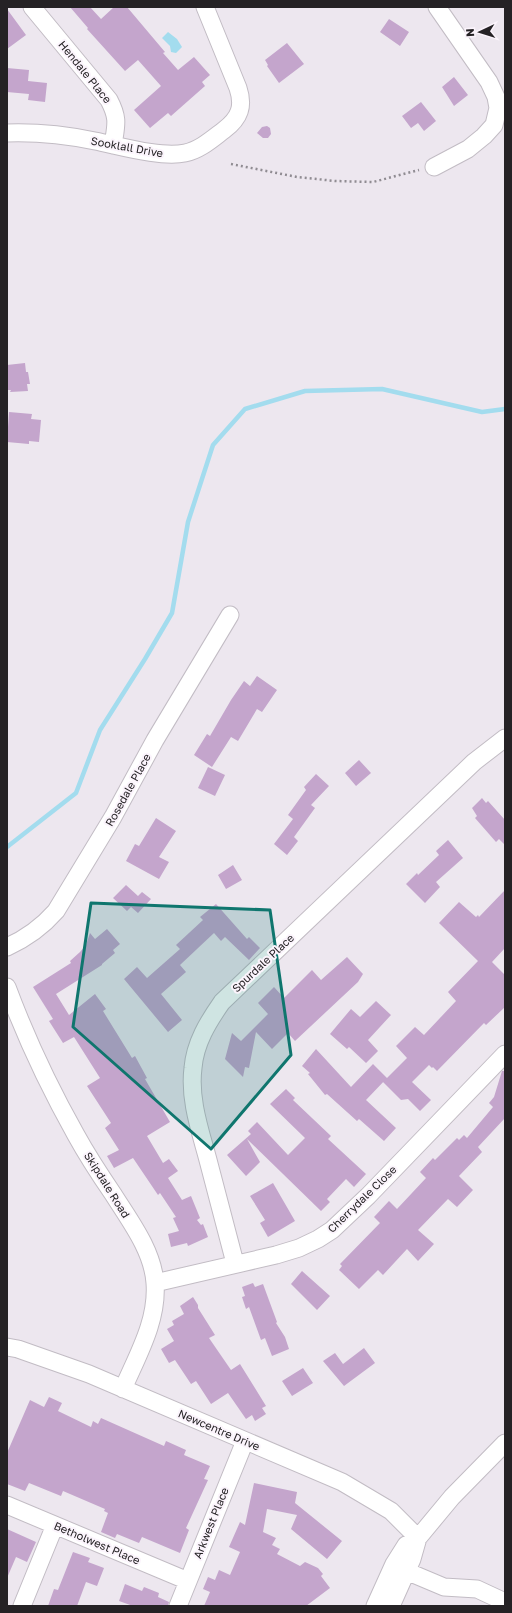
<svg xmlns="http://www.w3.org/2000/svg" width="512" height="1613" font-family="'Golos Text',sans-serif">
	<style>
		.water { fill: #a3dcee }
		.lines { fill: none; stroke-linecap: round; stroke-linejoin: round }
		.stream { stroke: #a3dcee; stroke-width: 4.5 }
		.building { fill: #c4a5cc }
		.minor-casing { stroke: #c2bcc4; stroke-width: 19 }
		.path { stroke: #908c92; stroke-width: 2.5; stroke-dasharray: 2 3; stroke-linecap: butt }
		.minor { stroke: #fff; stroke-width: 17 }
		.marked { fill: #0f766e; fill-opacity: 0.2; stroke: #0f766e; stroke-width: 3; stroke-linejoin: round }
		.labels { text-anchor: middle; stroke-width: 4; stroke-linejoin: round; paint-order: stroke }
		.street-label { font-size: 11px; fill: #252225; stroke: #fbf4fc }
	</style>
	<rect width="100%" height="100%" fill="#ede7ef"/>
	<path class="water" d="M168 32 177 39 182 47 176 53 171 52 170 46 162 38Z"/>
	<g class="lines">
		<path class="stream" d="M7 847 76 793 100 730 145 659 172 613 188 522 213 445 245 409 305 391 382 389 482 412 505 409"/>
	</g>
	<path class="building" d="M70 7H90L101 19 114 7H127L165 52 163 53 178 70 194 57 210 75 202 82 205 86 171 116 168 113 150 128 134 110 161 86 138 60 125 71 87 29 88 28Z
		M7 9 26 35 7 49Z
		M389 19 409 32 400 46 380 32Z
		M287 43 304 64 279 83 267 66 268 65 265 60Z
		M7 68 29 70 28 81 47 83 45 102 28 100 29 94 7 92Z
		M454 77 468 95 454 106 442 87Z
		M421 102 436 121 424 131 418 123 411 128 402 116Z
		M267 126 270 128 271 134 268 138H263L257 133 262 127Z
		M25 363 26 372H28L30 384H27L28 391 10 392 11 390H7V365Z
		M9 412 32 414 31 419 41 420 39 442 29 441V444L7 442Z
		M257 676 277 690 262 712 257 709 238 741 231 737 212 767 194 755 207 734 210 736 231 700 244 681 250 686Z
		M359 760 371 773 356 786 345 773Z
		M208 767 225 775 215 796 198 788Z
		M316 774 329 786 311 805 315 808 294 837 298 841 287 855 274 844 293 819 288 815 306 790 304 787Z
		M482 798 486 803 488 801 505 820V845L499 839 496 842 475 818 477 816 472 808Z
		M156 818 176 831 159 857 169 862 159 879 126 861 135 844 139 846Z
		M448 840 463 858 436 882 440 887 425 903 406 884 417 873 418 875 439 855 436 851Z
		M233 865 242 880 226 889 218 875Z
		M126 885 138 896 142 892 151 899 138 913 131 907 127 911 113 898Z
		M505 890V948L492 962 505 975V1007L486 1025 484 1023 437 1071 433 1067 432 1068 429 1065 412 1082 431 1100 420 1111 408 1099 401 1100 383 1082 407 1058 396 1046 415 1027 424 1035 456 1001 448 992 478 961 439 923 459 902 476 917 478 915 479 917Z
		M216 904 247 939 249 937 260 948 249 960 225 937 221 941 214 933 180 965 186 972 161 994 182 1020 168 1032 124 979 137 967 147 978 180 949 176 945 203 920 200 917Z
		M107 929 120 944 113 950 115 953 102 964V965L56 994 69 1015 95 994 106 1009 103 1011 132 1058 135 1056 147 1078 145 1079 170 1122 147 1136 163 1163 169 1159 178 1171 168 1178 182 1200 191 1196 200 1218 197 1220 201 1225 203 1224 208 1237 188 1246 187 1243 171 1247 168 1234 179 1231 173 1218 176 1217 160 1193 158 1195 133 1158 114 1168 107 1156 119 1150 105 1128 111 1123 87 1086 100 1078 74 1037 63 1043 49 1021 53 1019 33 987 71 963 70 961 80 952 86 945 90 933 95 939Z
		M347 957 363 974 358 982 295 1041 288 1033 272 1049 256 1032 249 1068 245 1067 243 1077 225 1059 232 1033 241 1041 268 1014 258 1003 274 987 284 998 312 970 321 980Z
		M376 1001 391 1015 368 1040 378 1051 366 1063 349 1047 347 1049 330 1034 351 1009 360 1017Z
		M316 1049 351 1087 373 1064 387 1078 366 1100 396 1128 384 1141 359 1119 357 1121 327 1094 325 1095 308 1074 310 1073 302 1066Z
		M502 1071H505V1118L478 1147 482 1152 459 1176 473 1190 457 1207 448 1199 418 1230 434 1244 418 1261 407 1249 383 1275 378 1270 359 1289 339 1270 342 1266 340 1264 380 1223 374 1217 389 1201 397 1209 426 1178 420 1172 433 1158 435 1160 457 1138 459 1140 464 1135 467 1138 493 1107 489 1103 494 1097Z
		M286 1089 295 1098 293 1100 331 1136 328 1139 366 1174 354 1187 346 1179 327 1199 330 1202 321 1211 247 1139 260 1162 246 1176 227 1155 251 1134 248 1131 257 1122 288 1155 305 1138 270 1104Z
		M273 1183 295 1221 268 1237 260 1223 265 1220 250 1196Z
		M302 1271 330 1296 317 1310 291 1284Z
		M253 1283 255 1287 263 1284 277 1322 276 1323 285 1337 289 1349 272 1356 265 1338 261 1340 249 1307 246 1309 242 1297 245 1296 242 1287Z
		M193 1297 198 1305V1308L215 1335 209 1338 231 1370 240 1364 266 1406 262 1408 266 1414 255 1421 252 1415 246 1419 228 1393 211 1404 196 1381 191 1384 175 1360 169 1363 161 1349 174 1341 167 1329 174 1325 172 1321 184 1314 180 1306Z
		M364 1348 375 1363 344 1386 323 1361 335 1353 343 1364Z
		M303 1368 313 1383 292 1396 282 1381Z
		M49 1397 62 1403 58 1411 91 1427 93 1421 98 1424 101 1418 164 1446 166 1441 186 1450 184 1455 210 1466 204 1479 208 1480 186 1528 189 1530 180 1553 142 1537 139 1543 117 1534 115 1538 101 1532 108 1513 104 1511 105 1509 63 1491 61 1496 29 1483 25 1491 7 1484V1453L30 1400 44 1407Z
		M254 1483 297 1492 295 1503 342 1541 327 1559 291 1529 297 1515 267 1509 263 1532 276 1538 272 1545 280 1549 277 1554 300 1566 305 1562 318 1568 323 1574 321 1576 330 1588 306 1606H204L210 1592 203 1589 208 1577 215 1580 219 1570 230 1575 240 1552 229 1547 240 1522 245 1525Z
		M7 1529 36 1542 27 1562 16 1557 7 1578Z
		M73 1552 90 1558 88 1562 104 1568 97 1586 86 1582 77 1606H48L54 1589 58 1590Z
		M125 1584 142 1591 144 1587 159 1593 158 1597 169 1602 168 1606H133L119 1601Z"/>
	<g class="lines">
		<g class="minor-casing">
			<path id="minor" d="M32 7 109 100C119 119 116 125 113 145
				M7 133C36 132 66 135 95 141 120 146 161 158 185 153 200 150 212 139 224 130 240 118 244 106 238 88L205 7
				M434 167 468 149 484 136 494 125 498 108 496 97 489 82 437 7
				M7 947C27 938 42 927 56 911L113 817 155 740 230 615
				M7 987C26 1038 49 1087 76 1135 87 1155 100 1175 113 1194 130 1221 153 1251 155 1283 158 1321 137 1356 123 1389
				M235 1263C226 1229 217 1195 208 1160 200 1130 189 1099 193 1068 195 1043 208 1022 222 1002L474 762 505 738
				M155 1283 276 1255 299 1248 318 1239 332 1230 368 1196 505 1054
				M7 1347 18 1349 89 1374 342 1482 391 1511 418 1538
				M7 1505 188 1581
				M406 1571 444 1587 477 1589 505 1602
				M22 1606 55 1525
				M178 1606 245 1441
				M375 1606 394 1564 406 1545 418 1538 452 1497 505 1443
				M391 1606 412 1559 418 1538"/>
		</g>
		<path class="path" d="M231 164 297 177 335 181 373 182 419 170"/>
		<use href="#minor" class="minor"/>
	</g>
	<path class="marked" d="M91 903 270 910 291 1055 211 1149 73 1027Z"/>
	<g class="labels">
		<g class="street-label">
			<text transform="translate(85 72) rotate(51)" y="4">Hendale Place</text>
			<text transform="translate(127 147) rotate(10)" y="4">Sooklall Drive</text>
			<text transform="translate(128 790) rotate(-61)" y="4">Rosedale Place</text>
			<text transform="translate(263 963) rotate(-43)" y="4">Spurdale Place</text>
			<text transform="translate(107 1185) rotate(58)" y="4">Skipdale Road</text>
			<text transform="translate(362 1199) rotate(-44)" y="4">Cherrydale Close</text>
			<text transform="translate(219 1430) rotate(23)" y="4">Newcentre Drive</text>
			<text transform="translate(211 1523) rotate(-68)" y="4">Arkwest Place</text>
			<text transform="translate(97 1543) rotate(23)" y="4">Betholwest Place</text>
		</g>
	</g>
	<rect width="512" height="1613" fill="none" stroke="#252225" stroke-width="16"/>
	<g transform="translate(480 32) rotate(266)" stroke="#fbf4fc" stroke-width="3" paint-order="stroke">
	<path d="M0-3L7 15L0 10L-7 15Z" fill="#252225"/>
	<text y="-6" font-size="11" font-weight="bold" text-anchor="middle" fill="#252225">N</text>
	</g>
</svg>
